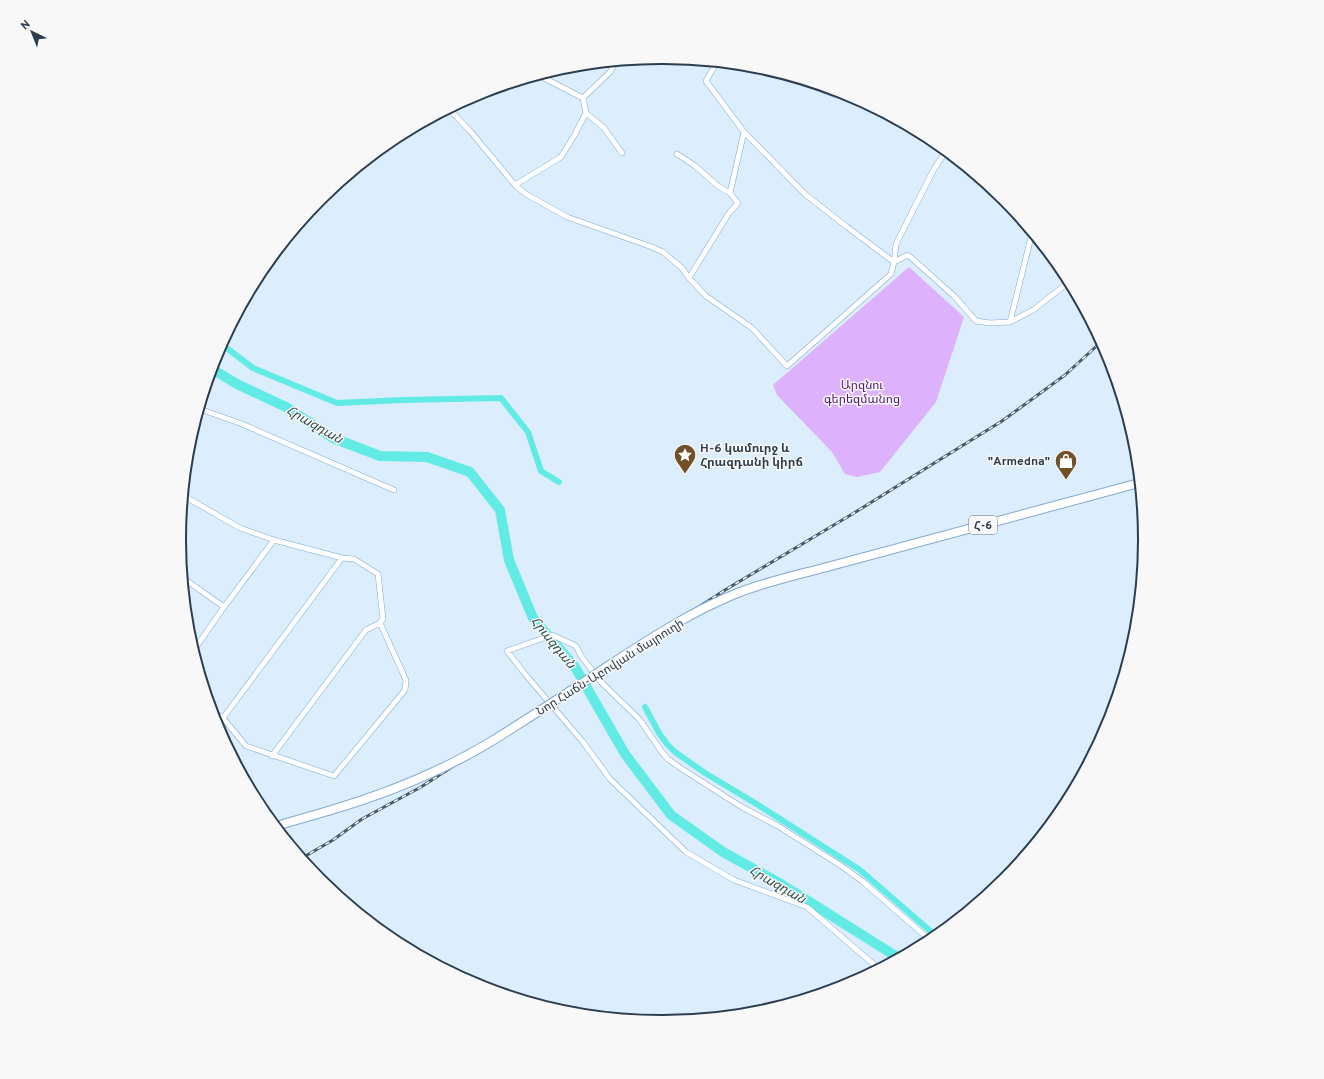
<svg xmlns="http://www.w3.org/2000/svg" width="1324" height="1079" font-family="Overpass,'Noto Sans Armenian',sans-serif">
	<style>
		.green { fill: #ddb1fc }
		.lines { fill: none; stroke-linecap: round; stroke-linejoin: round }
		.canal { stroke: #61ebe4; stroke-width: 6 }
		.river { stroke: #61ebe4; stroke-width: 10 }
		.street-casing { stroke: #81a8d1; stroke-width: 6 }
		.secondary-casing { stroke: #81a8d1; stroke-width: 8 }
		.primary-casing { stroke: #81a8d1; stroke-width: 10 }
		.street { stroke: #fff; stroke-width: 5 }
		.secondary { stroke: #fff; stroke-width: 7 }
		.primary { stroke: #fff; stroke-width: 8 }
		.rail-casing { stroke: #495a6b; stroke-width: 3 }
		.rail { stroke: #f8f8f8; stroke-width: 1.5; stroke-dasharray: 4.5; stroke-linecap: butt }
		.primary-bridge-casing { stroke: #81a8d1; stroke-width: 10; stroke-linecap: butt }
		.primary-bridge { stroke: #fff; stroke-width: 8 }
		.labels { text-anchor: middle; stroke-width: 3; stroke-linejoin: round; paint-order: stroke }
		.shield { fill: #f8f8f8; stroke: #697581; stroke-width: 1 }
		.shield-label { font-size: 11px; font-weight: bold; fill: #2c3d4e }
		.park-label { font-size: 12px; fill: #50176e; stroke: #f8f8f8 }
		.poi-label { font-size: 12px; font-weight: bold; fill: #2c3d4e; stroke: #f8f8f8; text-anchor: start }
		.street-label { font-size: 12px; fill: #2c3d4e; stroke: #f8f8f8 }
		.water-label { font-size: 13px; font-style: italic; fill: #32504e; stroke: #f8f8f8 }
		.rim { fill: none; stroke: #2c3d4e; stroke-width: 2 }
	</style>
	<rect width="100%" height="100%" fill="#dcedfe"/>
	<path class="green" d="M909 267 964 317 936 402 880 472 857 477 845 474 832 452 777 395 773 385Z"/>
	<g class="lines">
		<path class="canal" d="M221 347 228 349 253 368 337 403 403 400 501 398 528 432 541 471 559 482
			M645 707 659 733 667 744 675 752 705 773 763 808 860 870 936 936"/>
		<path class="river" d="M212 369 237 384 286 407 333 438 380 456 427 457 470 472 500 510 509 560 533 618 575 667 625 754 671 815 723 852 781 884 894 955 897 958"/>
		<g class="street-casing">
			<path id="street" d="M717 62 706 81 744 132 806 195 847 227 894 262
				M583 98 610 72 616 62
				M449 109 471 132 515 185 526 194 567 217 652 247 663 252 682 268 689 278 706 296 752 328 787 366 891 274 894 262 896 244 934 169 946 151
				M586 113 604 128 622 153
				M677 154 694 165 718 186 730 193
				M515 185 561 157 574 136 586 113 583 98 538 75
				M894 262 908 255 954 296 976 321 990 323 1010 322 1033 310 1069 282
				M689 278 729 213 738 203 730 193 744 132
				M1010 322 1032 233
				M200 409 242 424 394 490
				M184 496 240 528 274 540 342 558 217 726
				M183 578 224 607
				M194 650 224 607 274 540
				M212 711 223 718 246 746 334 776 405 690 406 680 380 623 383 619 378 574 354 559 342 558
				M272 756 366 630 380 623
				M878 968 807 907 734 880 686 852 610 779 583 742 525 674 507 651 552 635 576 646 581 656 601 682 640 720 661 751 668 759 679 767 740 806 778 826 843 867 862 881 930 940"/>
		</g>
		<g class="secondary-casing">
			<path id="secondary" d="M804 81 836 94 856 99"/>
		</g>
		<g class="primary-casing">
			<path id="primary" d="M827 567 1139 483
				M276 826 328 811"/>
		</g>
		<use href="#street" class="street"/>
		<use href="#secondary" class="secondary"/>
		<use href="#primary" class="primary"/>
		<g class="rail-casing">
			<path id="rail" d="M302 858 333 840 362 819 421 787 725 590 854 513 1002 421 1065 375 1101 342"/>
		</g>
		<use href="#rail" class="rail"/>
		<g class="primary-bridge-casing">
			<path id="primary-bridge" d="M328 811C386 794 441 772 492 741 532 716 572 690 611 664 651 638 691 612 735 594 764 582 797 575 827 567"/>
		</g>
		<use href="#primary-bridge" class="primary-bridge"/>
	</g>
	<defs>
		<g id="sight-pin" transform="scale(1.15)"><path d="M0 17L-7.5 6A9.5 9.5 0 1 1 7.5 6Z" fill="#725128" stroke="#f8f8f8"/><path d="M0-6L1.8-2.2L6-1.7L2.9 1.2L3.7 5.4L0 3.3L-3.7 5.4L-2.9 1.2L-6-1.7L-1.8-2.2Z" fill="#fff"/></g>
		<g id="shop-pin" transform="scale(1.15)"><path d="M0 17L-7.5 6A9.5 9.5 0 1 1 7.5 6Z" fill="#725128" stroke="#f8f8f8"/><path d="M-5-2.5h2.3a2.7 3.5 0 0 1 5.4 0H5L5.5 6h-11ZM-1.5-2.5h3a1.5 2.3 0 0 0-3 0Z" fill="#fff"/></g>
	</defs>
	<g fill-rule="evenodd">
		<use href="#sight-pin" x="685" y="455"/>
		<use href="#shop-pin" x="1066" y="461"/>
	</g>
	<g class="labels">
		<rect class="shield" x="969" y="516" width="28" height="18" rx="3"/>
		<g class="shield-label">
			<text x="983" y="529">Հ-6</text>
		</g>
		<g class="park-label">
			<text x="862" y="389">Արզնու<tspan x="862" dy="14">գերեզմանոց</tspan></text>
		</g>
		<g class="poi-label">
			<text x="700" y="452">H-6 կամուրջ և<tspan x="700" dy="14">Հրազդանի կիրճ</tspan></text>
			<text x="1050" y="465" text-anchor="end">"Armedna"</text>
		</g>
		<g class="street-label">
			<text transform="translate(610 667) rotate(-32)" y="4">Նոր Հաճն-Աբովյան մայրուղի</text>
		</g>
		<g class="water-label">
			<text transform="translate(315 424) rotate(30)" y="5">Հրազդան</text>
			<text transform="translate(554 642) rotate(51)" y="5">Հրազդան</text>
			<text transform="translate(778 884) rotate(30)" y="5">Հրազդան</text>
		</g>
	</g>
	<path d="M0 0H1324V1079H0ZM661 64H663A475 475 0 0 1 1138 539V540A475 475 0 0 1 663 1015H661A475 475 0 0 1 186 540V539A475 475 0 0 1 661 64Z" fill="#f8f8f8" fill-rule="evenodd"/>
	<path class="rim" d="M661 64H663A475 475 0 0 1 1138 539V540A475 475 0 0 1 663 1015H661A475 475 0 0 1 186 540V539A475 475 0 0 1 661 64Z"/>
	<g transform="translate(32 32) rotate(317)" stroke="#f8f8f8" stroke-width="3" paint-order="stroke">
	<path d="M0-3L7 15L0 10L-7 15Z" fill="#2c3d4e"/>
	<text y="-6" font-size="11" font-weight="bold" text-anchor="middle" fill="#2c3d4e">N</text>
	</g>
</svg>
